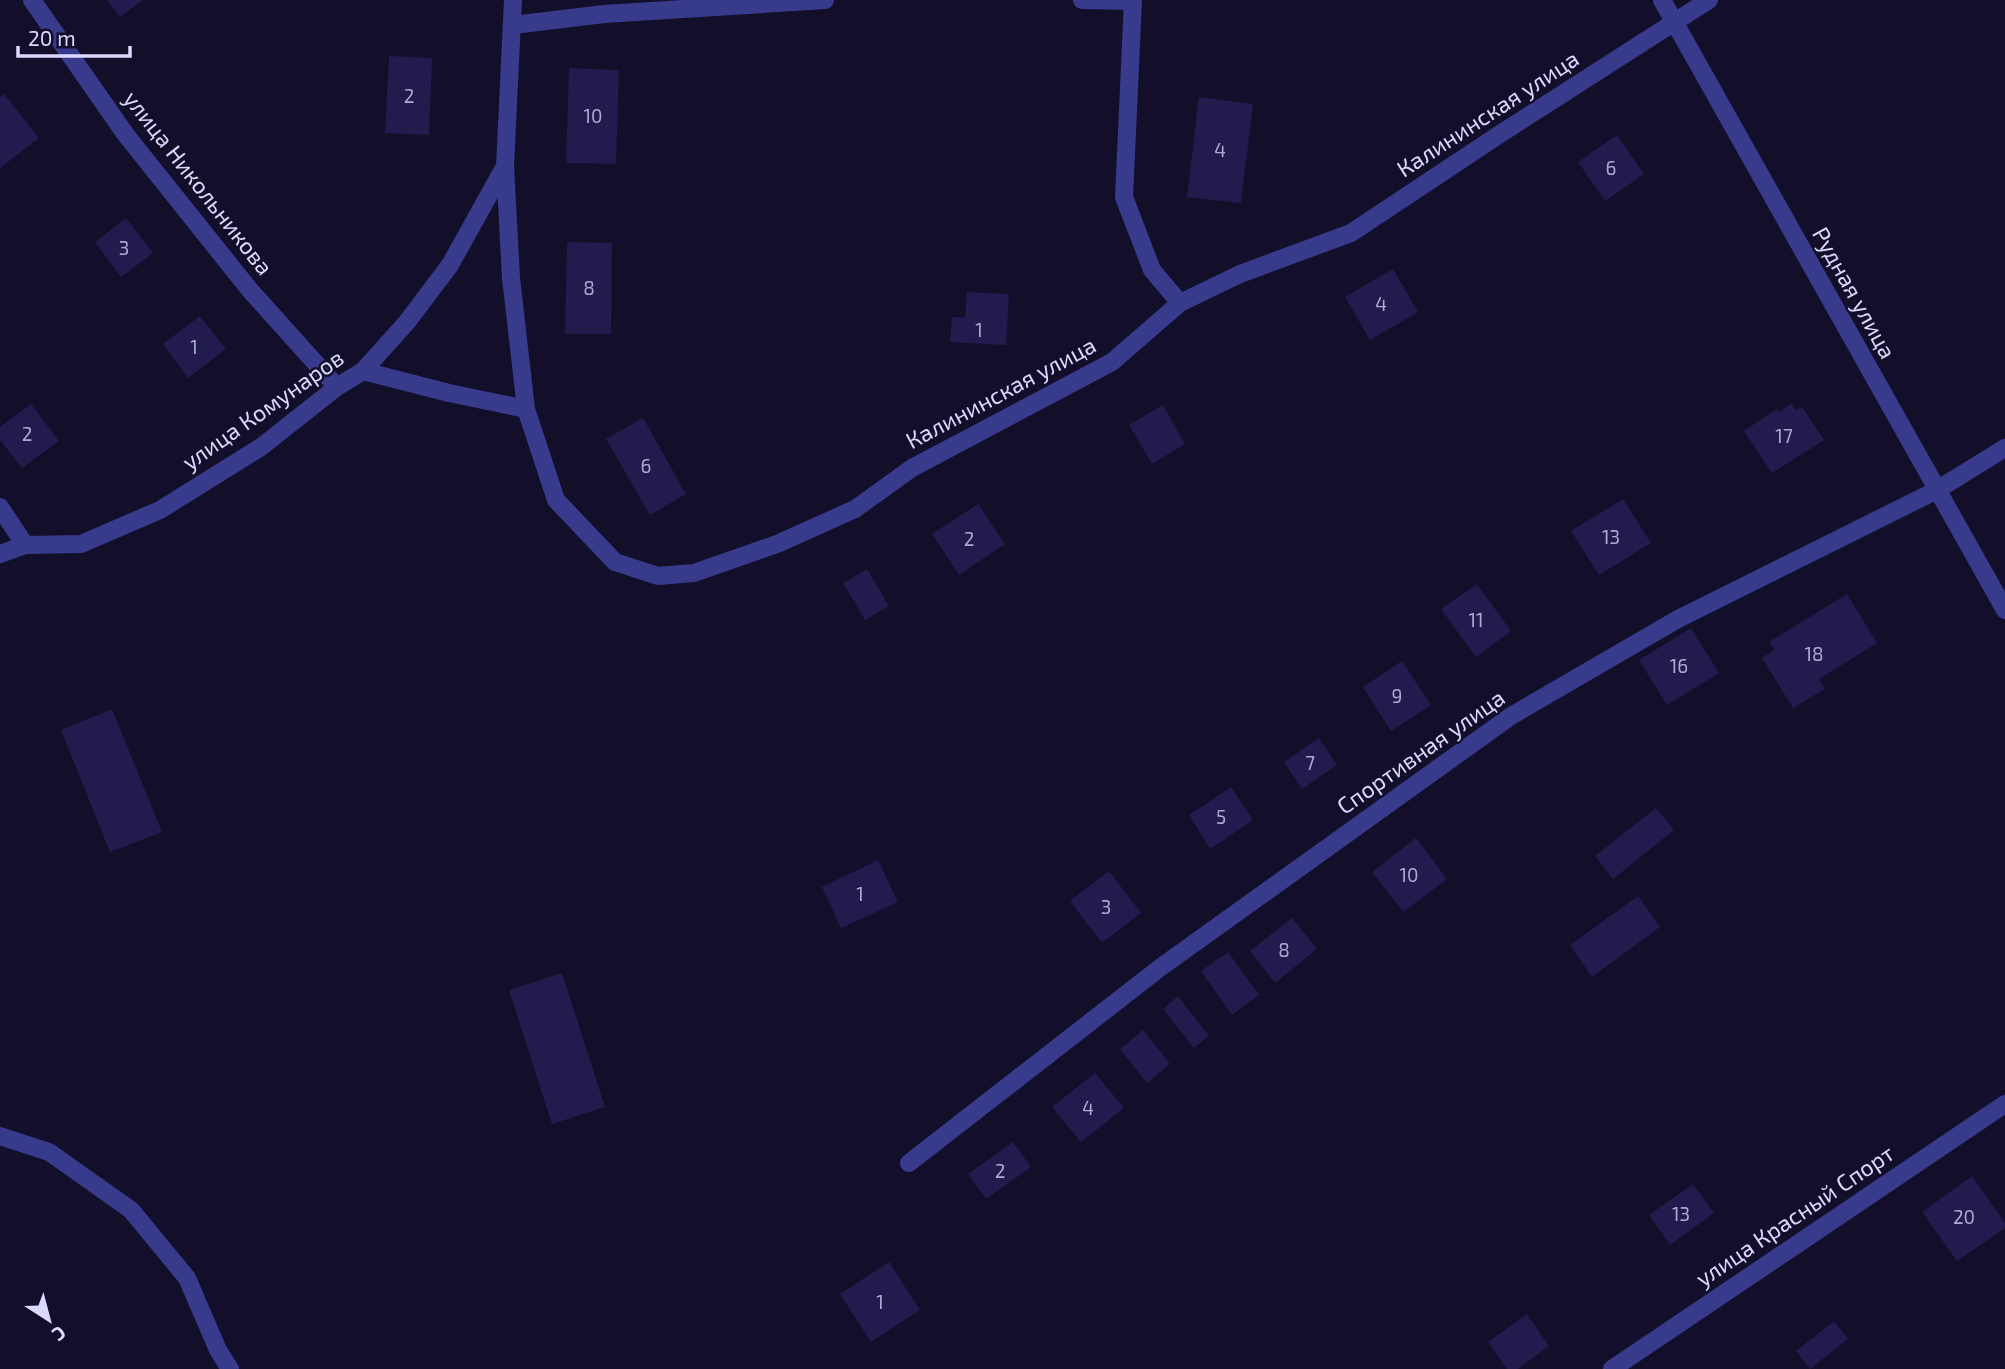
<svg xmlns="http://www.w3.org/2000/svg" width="2005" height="1369" font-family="'Exo 2',sans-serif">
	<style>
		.building { fill: #221b4d }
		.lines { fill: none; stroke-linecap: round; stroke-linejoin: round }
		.service { stroke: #383a8c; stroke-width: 18 }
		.minor { stroke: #383a8c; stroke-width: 18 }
		.labels { text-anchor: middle; stroke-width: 5; stroke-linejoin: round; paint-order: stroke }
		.number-label { font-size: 19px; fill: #aeaad2 }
		.street-label { font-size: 23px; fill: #dcd9ff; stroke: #130f2b }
	</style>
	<rect width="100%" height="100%" fill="#130f2b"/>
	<path class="building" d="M107 0H143L120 17Z
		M389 56 432 58 429 135 385 133Z
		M569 68 619 70 616 164 566 163Z
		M4 94 39 138 0 168V97Z
		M1199 97 1253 104 1241 203 1187 197Z
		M1617 135 1644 174 1605 201 1578 162Z
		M126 218 153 253 121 277 95 242Z
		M567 242 612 243 611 334H565Z
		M1393 269 1418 312 1370 340 1345 297Z
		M967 292 1009 294 1006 345 950 342 952 317 965 318Z
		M200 316 226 349 188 378 163 344Z
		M1792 403 1796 410 1802 407 1824 440 1772 473 1744 431 1777 409 1779 412Z
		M31 404 59 441 22 468 0 440V427Z
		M1163 405 1185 444 1152 464 1129 425Z
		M643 418 686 494 650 515 606 439Z
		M1623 499 1651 543 1599 575 1571 531Z
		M978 504 1005 544 959 575 932 534Z
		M867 569 889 606 865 620 843 583Z
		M1477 584 1511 631 1476 657 1441 609Z
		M1847 594 1877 643 1819 679 1825 689 1793 708 1762 658 1774 650 1769 642Z
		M1691 628 1719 673 1667 705 1639 660Z
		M1402 661 1431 705 1391 731 1363 687Z
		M112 709 162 832 110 852 61 730Z
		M1319 738 1337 765 1302 789 1284 762Z
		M1231 787 1253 820 1210 849 1189 815Z
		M1656 808 1674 830 1613 879 1595 856Z
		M1416 838 1447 879 1403 912 1372 872Z
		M878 860 898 902 841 928 822 887Z
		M1109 871 1141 913 1102 943 1070 901Z
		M1638 896 1660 927 1592 977 1570 945Z
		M1292 918 1317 949 1275 983 1250 951Z
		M1228 952 1259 995 1232 1015 1201 971Z
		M562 973 605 1107 552 1124 509 990Z
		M1178 996 1209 1036 1194 1048 1163 1009Z
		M1143 1030 1170 1064 1147 1083 1120 1049Z
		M1095 1073 1124 1108 1081 1142 1052 1107Z
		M1013 1142 1031 1167 986 1199 968 1174Z
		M1972 1176 2005 1223V1228L1957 1261 1922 1212Z
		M1693 1184 1714 1213 1670 1245 1649 1215Z
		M889 1262 920 1310 871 1342 840 1294Z
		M1527 1314 1549 1346 1518 1369H1507L1488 1342Z
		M1834 1321 1848 1339 1810 1369 1796 1351Z"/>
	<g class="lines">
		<path class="service" d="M0 1136 49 1152 131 1210 187 1278 218 1350 230 1369"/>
		<path class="minor" d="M32 0 126 135 249 289 337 387
			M1082 0 1133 1
			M1133 0 1124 197 1152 270 1180 303
			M1662 0 2005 610
			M513 25 604 14 825 0
			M505 166 511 278 526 409 556 500 615 562 658 576 694 573 777 544 855 509 912 468 1112 362 1180 303 1240 274 1351 233 1500 134 1709 0
			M363 371 449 393 526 409
			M0 507 25 545
			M0 554 25 545 81 544 160 510 261 447 337 387 363 371 407 322 450 265 505 166 513 0
			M909 1163 1161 967 1511 716 1678 619 1937 490 2005 448
			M1612 1369 2005 1104"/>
	</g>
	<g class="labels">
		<g class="number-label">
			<text x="409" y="103">2</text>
			<text x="593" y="123">10</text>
			<text x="1220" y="157">4</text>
			<text x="1611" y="175">6</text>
			<text x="124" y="255">3</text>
			<text x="589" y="295">8</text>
			<text x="1381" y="311">4</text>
			<text x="979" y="337">1</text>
			<text x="194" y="354">1</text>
			<text x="27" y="441">2</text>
			<text x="1784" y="443">17</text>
			<text x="646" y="473">6</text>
			<text x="1611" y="544">13</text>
			<text x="969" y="546">2</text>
			<text x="1476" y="627">11</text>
			<text x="1814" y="661">18</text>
			<text x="1679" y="673">16</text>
			<text x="1397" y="703">9</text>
			<text x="1310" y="770">7</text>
			<text x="1221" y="824">5</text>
			<text x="1409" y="882">10</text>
			<text x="860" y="901">1</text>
			<text x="1106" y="914">3</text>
			<text x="1284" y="957">8</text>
			<text x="1088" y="1115">4</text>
			<text x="1000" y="1178">2</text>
			<text x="1681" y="1221">13</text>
			<text x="1964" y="1224">20</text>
			<text x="880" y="1309">1</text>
		</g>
		<g class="street-label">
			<text transform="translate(1488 114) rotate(-33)" y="8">Калининская улица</text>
			<text transform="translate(198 183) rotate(52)" y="8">улица Никольникова</text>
			<text transform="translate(1854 293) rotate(61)" y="8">Рудная улица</text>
			<text transform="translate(1001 393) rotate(-28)" y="8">Калининская улица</text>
			<text transform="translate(263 410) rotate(-35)" y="8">улица Комунаров</text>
			<text transform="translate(1421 752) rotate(-35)" y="8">Спортивная улица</text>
			<text transform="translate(1795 1216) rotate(-34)" y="8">улица Красный Спорт</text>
		</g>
	</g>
	<g transform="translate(49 1320) rotate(144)" stroke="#130f2b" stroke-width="5" paint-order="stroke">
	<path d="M0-5L12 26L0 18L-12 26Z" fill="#dcd9ff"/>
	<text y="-10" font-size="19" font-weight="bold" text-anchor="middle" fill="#dcd9ff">С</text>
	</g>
	<path d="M18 46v10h112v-10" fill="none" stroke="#dcd9ff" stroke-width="3.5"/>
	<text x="28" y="46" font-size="21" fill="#dcd9ff" stroke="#130f2b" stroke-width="5" paint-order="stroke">20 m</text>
</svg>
